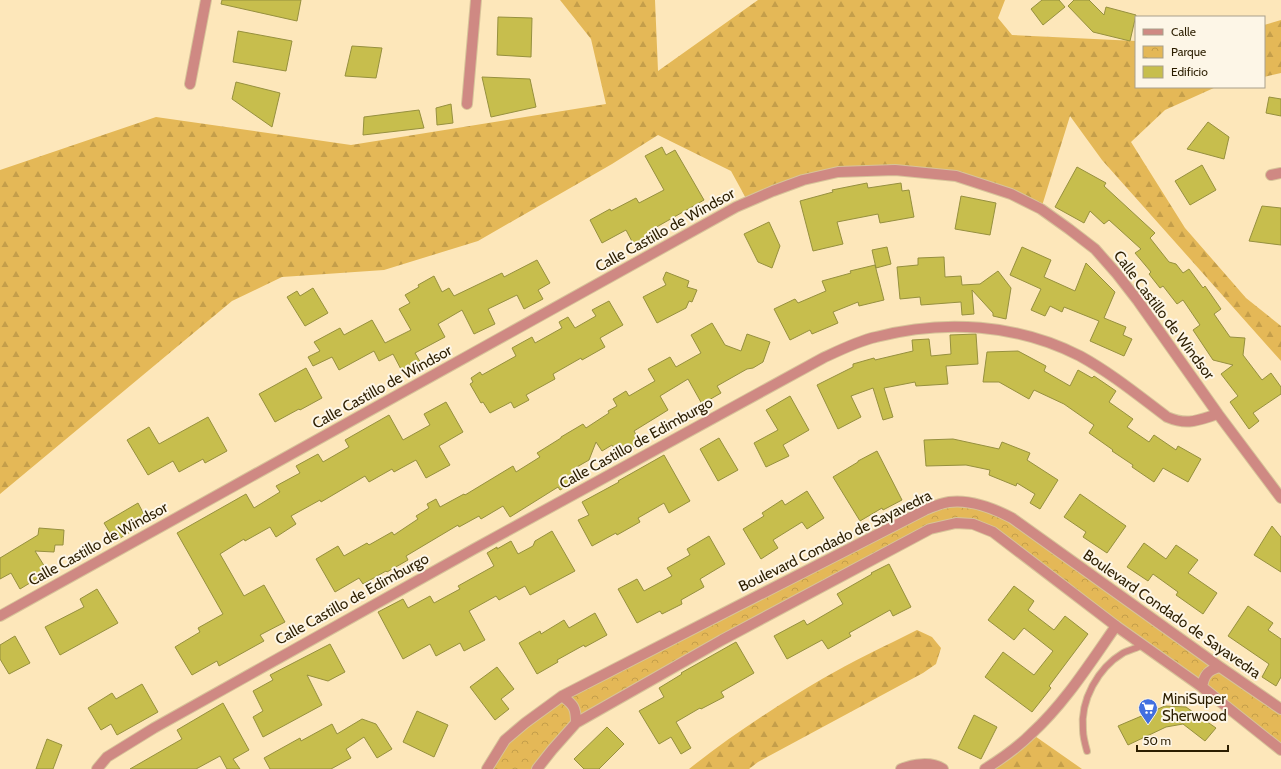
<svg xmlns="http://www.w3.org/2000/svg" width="1281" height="769" font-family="Cabin,sans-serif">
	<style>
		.forest { fill: url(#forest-firs) }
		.park { fill: url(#park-crowns) }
		.building { fill: #c7be4d; stroke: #96903e }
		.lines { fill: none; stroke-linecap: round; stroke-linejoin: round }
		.service-casing { stroke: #d7c399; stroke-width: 8 }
		.minor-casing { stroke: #d7c399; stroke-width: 12 }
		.tertiary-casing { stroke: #d7c399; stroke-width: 12 }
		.service { stroke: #cf8983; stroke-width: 6 }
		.minor { stroke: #cf8983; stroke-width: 10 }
		.tertiary { stroke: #cf8983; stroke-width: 10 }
		.labels { text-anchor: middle; stroke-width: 4; stroke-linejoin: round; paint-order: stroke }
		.street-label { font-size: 15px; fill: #2c1e00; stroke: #fdf6e7 }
		.poi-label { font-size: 15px; fill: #2c1e00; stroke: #fdf6e7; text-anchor: start }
	</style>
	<defs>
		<pattern id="forest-firs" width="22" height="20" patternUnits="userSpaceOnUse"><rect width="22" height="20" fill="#e4b857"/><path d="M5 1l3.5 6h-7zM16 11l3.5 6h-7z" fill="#c49e4a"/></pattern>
		<pattern id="park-crowns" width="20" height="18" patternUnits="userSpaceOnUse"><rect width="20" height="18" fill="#e4b857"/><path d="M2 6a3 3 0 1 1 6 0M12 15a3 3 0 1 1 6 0" fill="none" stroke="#c49e4a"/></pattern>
	</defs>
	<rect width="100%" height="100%" fill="#fde7ba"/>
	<path class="forest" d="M560 0H655L658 71 758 0H1005L998 18 1012 35 1136 41V87H1216L1165 110 1131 142 1185 228 1246 298 1281 326V361L1102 160 1070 116 1041 209 956 176 838 172 748 202 731 171 658 135 612 164 478 241 384 270 282 277 232 301 0 494V170L156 117 351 145 606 104 591 39Z
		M1281 20V73L1264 77V25Z
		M917 630 932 637 941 648 936 664 923 673 758 762 749 769H689C729 737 778 705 822 679 853 661 885 646 917 630Z
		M1032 734 1082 769H985Z"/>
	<path class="park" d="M948 502 992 508 1281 709V750L1008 543 973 524 930 529 576 723 537 769H487L505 740 562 696Z"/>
	<path class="building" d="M222 0H301L297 21 221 4Z
		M1042 0H1059L1065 7 1043 25 1031 9Z
		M1074 0H1089L1104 15 1106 7 1136 15 1130 41 1093 32 1068 6Z
		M498 17 532 18 531 57 497 55Z
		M238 31 292 41 286 71 233 62Z
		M352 46 382 48 376 78 345 76Z
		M482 77 530 79 536 107 491 117Z
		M236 82 280 93 272 127 232 99Z
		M1269 97 1281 99V116L1266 113Z
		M451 104 453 123 437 125 436 108Z
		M419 110 424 128 363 135 364 117Z
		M1208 122 1229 137 1224 159 1187 149Z
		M662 147 666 155 675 150 704 200 653 229 658 237 636 249 626 230 602 243 590 220 610 209 611 211 636 198 639 203 664 190 645 156Z
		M1202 165 1216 190 1190 205 1175 181Z
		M1077 167 1106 183 1104 186 1155 233 1150 238 1169 262 1176 264 1183 273 1189 269 1203 288 1205 286 1221 309 1214 314 1230 337 1245 338 1243 355 1262 380 1271 373 1281 387V394L1253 413 1259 421 1249 429 1230 402 1238 396 1221 374 1233 365 1213 360 1193 330 1200 325 1183 300 1177 304 1163 286 1160 288 1149 274 1151 272 1135 253 1141 249 1109 220 1104 224 1090 211 1084 223 1055 207Z
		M867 183 868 188 901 183 902 191 909 190 914 217 880 223 878 214 837 222 843 244 813 251 800 201 833 192 832 190Z
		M961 196 996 203 990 235 955 229Z
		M1262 206 1281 208V245L1249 241Z
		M769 222 780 246 772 268 758 262 744 234Z
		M887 247 891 264 876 268 872 250Z
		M1022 247 1051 260 1044 277 1075 291 1086 263 1115 292 1104 318 1126 327 1123 335 1132 339 1124 356 1090 341 1099 321 1064 307 1062 312 1050 306 1045 316 1031 310 1041 289 1010 275Z
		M944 257 945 277 961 276 962 285 980 284 998 271 1011 288 1006 319 993 316V313L972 290 974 314 962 315 961 302 921 305 920 297 900 299 897 267 918 265V258Z
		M537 260 550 283 538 290 543 299 524 309 517 295 488 309 495 324 474 334 462 310 438 324 445 337 415 353 422 365 404 375 393 354 379 361 374 351 339 370 332 357 313 366 308 357 320 351 314 342 340 328 344 335 372 320 385 343 411 330 399 309 410 303 405 295 419 287 418 285 434 276 442 292 449 288 454 296 502 273 504 277Z
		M875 265 884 300 859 306 858 302 833 312 838 323 812 334 810 330 790 340 774 309 795 299 798 303 826 291 822 281 851 273 850 271Z
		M666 272 689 281 687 287 697 290 692 302 689 301 686 308 657 323 643 297 666 285 663 279Z
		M313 288 328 313 305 326 287 297 297 291 300 296Z
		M609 301 623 325 600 338 605 347 582 360 581 358 553 374 555 379 526 395 529 400 514 408 511 402 490 413 483 402 481 403 470 384 473 382 471 378 480 372 482 375 516 356 512 348 532 337 535 343 562 328 559 322 568 317 575 328 596 316 592 310Z
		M712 323 725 345 741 351 747 334 770 342 763 362 753 368 747 369 717 386 721 393 702 404 688 379 660 396 668 410 634 431 640 442 628 450 619 455 612 445 602 451 596 442 589 460 575 468 581 478 560 490 558 487 510 517 503 506 481 519 479 516 459 527 458 525 406 556 408 560 387 572 386 571 363 584 359 578 335 592 316 559 338 546 344 556 367 543 369 545 392 532 394 535 418 519 416 516 429 508 427 504 436 499 440 507 464 494 465 495 513 466 516 472 540 457 537 453 561 438V437L583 424 586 428 609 413 608 411 617 406 613 399 626 391 629 396 655 381 648 369 670 357 676 367 701 353 691 335Z
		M976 334 978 364 946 366 948 384 916 386 915 382 884 388 893 417 883 420 873 388 851 396 861 417 838 429 817 385 853 367V364L874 358 875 360 913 351 912 340 929 339 931 356 951 354 950 335Z
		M1018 351 1046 366 1044 371 1070 386 1078 370 1092 378 1094 376 1116 391 1109 402 1133 419 1127 427 1149 442 1154 435 1176 450 1178 446 1201 459 1188 482 1163 468 1154 482 1132 467 1133 465 1112 451 1113 450 1089 433 1094 425 1064 404 1034 390 1029 399 999 382H983L987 352Z
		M306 368 322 398 300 410 299 409 275 422 259 394Z
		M790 396 809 430 783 445 789 456 766 467 754 443 778 430 766 410Z
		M446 402 463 432 439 446 450 465 426 478 416 460 394 472 392 469 369 482 365 476 321 502 320 500 291 516 296 524 276 537 270 527 245 541 244 539 220 554 244 596 264 585 285 622 260 635 264 641 219 666 217 661 192 675 175 647 200 632 198 628 223 614 177 533 246 494 254 508 280 492 276 486 300 473 296 466 318 454 323 462 349 447 345 440 389 415 403 440 430 425 424 414Z
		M208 417 227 451 205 463 203 459 179 472 173 461 148 475 127 440 149 427 159 444Z
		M719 438 738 470 718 481 700 449Z
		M953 439 999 449 1002 442 1030 453 1027 460 1058 480 1040 509 1030 503 1035 494 1017 483 1016 486 989 475 990 470 966 465 926 466 924 440Z
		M877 451 902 500 883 510 882 508 860 521 833 477 858 462V461Z
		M664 455 690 501 669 513 664 503 638 518 640 522 617 535 616 533 592 546 578 520 589 515 582 502 619 482 618 481Z
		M807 491 824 518 807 529 802 522 773 540 778 548 761 559 743 529 764 516 762 513 782 500 785 505Z
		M1080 494 1126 526 1107 553 1083 537 1086 532 1064 517Z
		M138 503 148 522 115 541 104 523Z
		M1272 526 1281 537V572L1254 555Z
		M39 528 64 530 63 545H55L54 552 35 551 48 572 20 589 11 573 0 579V558L38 535Z
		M552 531 575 571 530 595 525 586 499 600 496 596 469 611 485 640 464 651 460 643 436 656 430 644 403 659 378 612 403 599 408 608 430 596 434 603 460 589 458 586 494 566 487 553 497 547V549L511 541 518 554 533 546 535 541Z
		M709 536 725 564 700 579 704 587 681 600 682 604 662 614 660 611 637 623 618 589 637 579 644 591 672 576 667 568 690 555 687 549Z
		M1144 543 1166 559 1176 545 1198 560 1188 573 1217 593 1203 614 1176 595 1178 592 1153 574 1148 581 1127 567Z
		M889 564 911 607 893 616 890 610 849 633 851 636 828 649 822 640 787 659 774 636 804 620 807 625 843 604 837 594 872 574 871 573Z
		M1014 586 1034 601 1028 610 1054 630 1065 616 1088 634 1049 686 1051 688 1032 712 985 677 1003 652 1034 675 1053 651 1024 628 1014 640 988 620Z
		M97 589 118 623 60 655 45 627 84 607 80 599Z
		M1248 606 1273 623 1268 630 1281 639V677L1276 686 1262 677 1269 664 1228 636Z
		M595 613 607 635 585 647 584 645 557 660 558 662 537 674 519 643 540 631 541 634 564 620 569 628Z
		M15 636 30 663 9 674 0 659V645Z
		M736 642 754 673 721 692 724 697 701 709 700 708 676 722 691 748 681 754 671 737 659 744 639 711 664 697 659 688 682 674 681 673Z
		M330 644 345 672 328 681 307 675 322 705 263 737 253 717 263 711 253 691 273 680 270 675Z
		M497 667 514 689 501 699 509 709 495 720 470 687Z
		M142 684 158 712 117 735 111 724 101 730 88 708 112 693 116 699Z
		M223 703 249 750 233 759 240 769H227L220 756 196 769H130L182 739 177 730Z
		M1165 706 1186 707 1216 728 1205 741 1183 724 1166 727 1128 745 1118 726Z
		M417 711 448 725 434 757 403 742Z
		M974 715 997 727 981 759 958 748Z
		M362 719 376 724 392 749 377 758 364 737 346 749 351 758 331 769H270L264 758 300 738 301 741 332 724 337 734Z
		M607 727 624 744 599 769H584L574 759Z
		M47 739 62 745 53 769H36Z"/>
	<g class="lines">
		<g class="service-casing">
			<path id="service" d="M1087 751C1085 744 1083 737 1083 730 1080 700 1098 668 1123 653 1129 650 1137 648 1143 645"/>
		</g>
		<g class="minor-casing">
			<path id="minor" d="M190 84 206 0
				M467 104 476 0
				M1271 175 1281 173
				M0 616 736 207 773 191 803 180 838 172 895 170 956 176 1011 194 1041 209 1069 229 1095 249 1117 274 1138 301 1218 414 1281 498
				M97 769 107 757 154 728 474 549 823 358C840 350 858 341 876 337 944 319 1018 324 1080 356 1111 373 1139 396 1167 417 1188 426 1198 420 1218 414
				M901 769C913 764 931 761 943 769
				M985 769C1001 759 1017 748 1031 734 1065 703 1090 663 1116 626"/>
		</g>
		<g class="tertiary-casing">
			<path id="tertiary" d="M1202 687C1204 675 1208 670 1220 667
				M562 696C574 705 576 708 576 723
				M487 769 505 740 525 723 562 696 925 510C932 507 941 503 949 502 971 499 993 508 1012 518L1220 667 1281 709
				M537 769 552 750 576 723 722 640 930 529 956 523 973 524 993 532 1116 626 1202 687 1281 750"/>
		</g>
		<use href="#service" class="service"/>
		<use href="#minor" class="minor"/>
		<use href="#tertiary" class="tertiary"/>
	</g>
	<defs>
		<g id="supermarket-pin" transform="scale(1)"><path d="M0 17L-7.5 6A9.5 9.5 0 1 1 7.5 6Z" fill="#416fe0" stroke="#fdf6e7"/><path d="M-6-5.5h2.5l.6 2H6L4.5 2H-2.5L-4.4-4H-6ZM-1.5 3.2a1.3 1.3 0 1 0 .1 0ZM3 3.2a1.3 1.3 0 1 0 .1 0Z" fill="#fff"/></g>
	</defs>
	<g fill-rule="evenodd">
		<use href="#supermarket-pin" x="1148" y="708"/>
	</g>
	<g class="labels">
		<g class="street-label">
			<text transform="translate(665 230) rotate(-29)" y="5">Calle Castillo de Windsor</text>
			<text transform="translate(1164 315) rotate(53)" y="5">Calle Castillo de Windsor</text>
			<text transform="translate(382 387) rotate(-29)" y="5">Calle Castillo de Windsor</text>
			<text transform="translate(636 443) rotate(-29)" y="5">Calle Castillo de Edimburgo</text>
			<text transform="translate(835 541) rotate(-26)" y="5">Boulevard Condado de Sayavedra</text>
			<text transform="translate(98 544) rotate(-29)" y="5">Calle Castillo de Windsor</text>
			<text transform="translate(352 599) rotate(-29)" y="5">Calle Castillo de Edimburgo</text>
			<text transform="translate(1172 614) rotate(35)" y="5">Boulevard Condado de Sayavedra</text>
		</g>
		<g class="poi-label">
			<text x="1162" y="704">MiniSuper<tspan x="1162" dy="17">Sherwood</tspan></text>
		</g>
	</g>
	<rect x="1135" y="16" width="130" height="72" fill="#fdf6e7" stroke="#a9a08b"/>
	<rect x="1143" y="29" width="20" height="6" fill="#cf8983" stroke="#a9a08b"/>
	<text x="1171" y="36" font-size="12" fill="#2c1e00">Calle</text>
	<rect x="1143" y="46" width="20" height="12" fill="url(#park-crowns)" stroke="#a9a08b"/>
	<text x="1171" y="56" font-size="12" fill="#2c1e00">Parque</text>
	<rect x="1143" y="66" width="20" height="12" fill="#c7be4d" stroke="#a9a08b"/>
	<text x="1171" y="76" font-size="12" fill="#2c1e00">Edificio</text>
	<path d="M1137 745v6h91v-6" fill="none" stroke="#2c1e00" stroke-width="2"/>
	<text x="1143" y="745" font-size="12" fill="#2c1e00" stroke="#fdf6e7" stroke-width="3" paint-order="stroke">50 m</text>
</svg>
